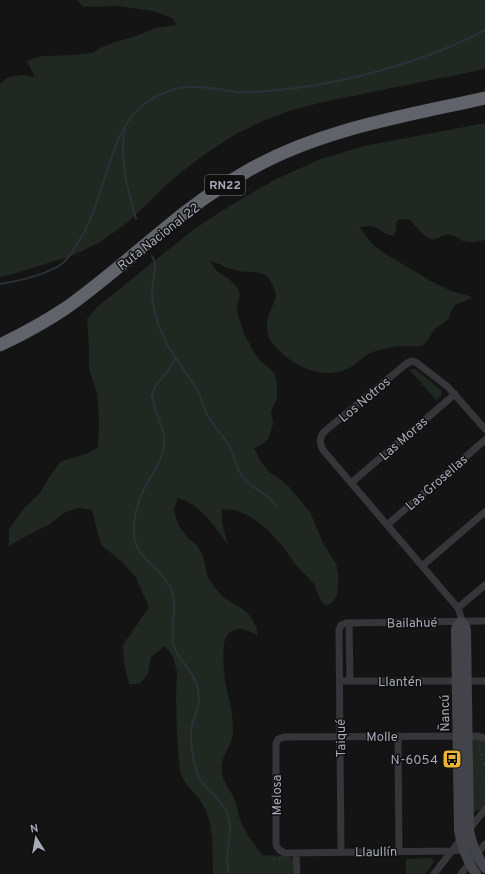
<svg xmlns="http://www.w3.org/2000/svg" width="485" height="874" font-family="Overpass,sans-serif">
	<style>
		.green { fill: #202821 }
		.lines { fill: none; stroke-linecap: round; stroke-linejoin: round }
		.stream { stroke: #2a3239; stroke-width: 2 }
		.path { stroke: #3b3c41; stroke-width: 1; stroke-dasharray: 2 3; stroke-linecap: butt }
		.street { stroke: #35353a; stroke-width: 7 }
		.secondary { stroke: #43444a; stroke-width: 10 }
		.highway { stroke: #61636b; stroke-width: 13 }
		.labels { text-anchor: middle; stroke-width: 3; stroke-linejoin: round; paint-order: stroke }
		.shield { fill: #0f0f10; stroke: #797c84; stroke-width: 1 }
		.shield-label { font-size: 12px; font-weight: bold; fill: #a6aab5 }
		.street-label { font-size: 13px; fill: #a6aab5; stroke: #0f0f10 }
		.poi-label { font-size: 13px; fill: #a6aab5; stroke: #0f0f10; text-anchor: end }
	</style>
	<rect width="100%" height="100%" fill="#141415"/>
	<path class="green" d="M77 0H485V69L328 101 295 109 265 120 234 135 205 154 175 177 127 223 97 244 71 256 16 273 0 277V84L8 77 22 75 35 77 27 61 41 56 72 55 92 53 102 47 118 41 136 36 155 28 177 25 172 18 153 11 117 6 83 7Z
		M485 123V240L473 242 463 241 456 237 448 234 432 240C423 235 417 229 411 220L401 219 396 222V230L393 236 384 233 375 227 368 226 359 227 373 245 384 253 431 281 451 291 472 297C468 300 458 303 455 305 451 309 451 314 448 319 445 324 438 325 434 330 430 335 428 343 421 346 416 347 411 346 406 346 396 346 386 348 376 351 364 354 361 361 351 367 329 380 302 371 284 355 276 348 267 340 267 328 266 316 272 309 275 299 277 295 274 289 273 285 272 284 270 280 270 279 262 270 249 273 239 271 229 269 220 264 210 261L217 271 230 280 237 287 240 295 237 307 238 316 241 324 244 334 248 341 253 351 260 361 268 367 274 373 277 384V398L271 412 273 424 271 431 268 439 261 445 254 448 260 460 269 472 280 479 289 487 310 512 323 543 336 564 338 572V584L337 595 331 603 325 606 320 599 314 584 294 563 285 549 268 530 254 519 245 514 235 510 222 509C221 523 224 533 229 546 215 528 201 504 178 498L174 509 176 519 181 529 188 538 197 545 203 556 208 578 215 588 223 597 244 610 251 617 256 627 258 636C252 633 245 628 238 629 234 629 228 633 226 637 221 647 224 680 227 691 228 695 229 699 230 703 232 712 233 722 233 730 233 749 217 756 223 777 225 784 230 789 233 796 237 803 237 811 240 819 245 833 254 843 262 855L289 856 293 860V874H213L212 837 210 824 206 811 200 800 186 784 180 772 177 737 176 698 177 672 173 657 165 646 151 657 148 674 139 684H129L124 662 123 645 149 607 135 576 121 561 101 545 92 510 77 508 64 513 50 524 28 535 9 546V529L25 507 40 493 50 476 61 461 83 455 98 448 99 420 97 393 89 369V347L87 319 97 307 194 229 228 207 274 180 321 159 364 146Z
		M409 369H415L441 390V396L436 400Z
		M474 738 485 741V804L479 810 475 812H473V739Z
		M432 858 434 862 425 874H406V859Z"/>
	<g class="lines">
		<path class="stream" d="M125 128C124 135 123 143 123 150 123 174 130 197 136 219
			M152 256C159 267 152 279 152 292 152 306 156 320 162 333 170 354 186 371 197 390 202 398 203 408 208 416 214 427 224 436 230 448 235 457 236 468 242 476 249 487 259 489 268 497 271 499 273 503 276 506
			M0 284C18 281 45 275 60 265 68 260 74 249 79 241 92 220 99 195 107 171 116 144 124 116 150 100 162 93 175 87 189 87 205 86 222 90 238 92 253 93 270 91 286 89 321 86 353 78 386 69 420 59 454 47 485 30
			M176 358C174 361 172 365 170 368 164 377 153 385 152 396 152 398 154 402 154 405 158 420 168 435 163 451 160 465 150 476 144 489 138 501 132 522 134 536 137 562 166 569 173 595 177 611 169 629 174 646 177 655 183 661 188 669 195 677 199 688 199 699 199 709 194 717 192 726 189 740 193 757 196 770 200 786 217 795 225 809 227 812 228 816 229 820 232 829 229 838 228 847 227 856 227 865 229 874"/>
		<path class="path" d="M478 744 485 768
			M477 774 485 777
			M273 859H280"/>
		<path class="street" d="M351 483 455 394
			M387 525 485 440
			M422 566 485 512
			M458 608 485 585
			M461 622V617L458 608 323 450C319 443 319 437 325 431L406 364 412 361 417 363 448 387 485 429
			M349 623 350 681
			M340 681H485
			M398 736 399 851
			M469 830 485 809
			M466 849 452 851 285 853C280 851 277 849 276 844V744L278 739 284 737 477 736 485 738
			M341 852 339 630 341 625 346 623 485 621
			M296 853 297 874
			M434 874 462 838
			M461 874 485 844"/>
		<path class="secondary" d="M476 874C467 860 461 847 459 830L456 630 457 626 461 622 465 626 466 630 469 830C472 846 476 854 485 868"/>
		<path class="highway" d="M0 345C23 334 45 322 66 308 100 284 130 257 162 231 189 208 219 187 249 170 321 129 405 116 485 98"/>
	</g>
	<defs>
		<g id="bus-square" transform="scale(1)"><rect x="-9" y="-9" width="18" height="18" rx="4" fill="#ecb435" stroke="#0f0f10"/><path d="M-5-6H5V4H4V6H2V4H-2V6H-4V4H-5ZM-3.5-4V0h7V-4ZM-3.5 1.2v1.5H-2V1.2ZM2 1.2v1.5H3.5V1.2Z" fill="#111"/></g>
	</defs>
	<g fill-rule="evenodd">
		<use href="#bus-square" x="452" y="759"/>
	</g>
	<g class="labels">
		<rect class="shield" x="205" y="175" width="40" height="20" rx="3"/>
		<g class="shield-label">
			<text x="225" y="189">RN22</text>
		</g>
		<g class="street-label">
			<text transform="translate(158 236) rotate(-38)" y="5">Ruta Nacional 22</text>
			<text transform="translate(364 399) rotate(-40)" y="5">Los Notros</text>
			<text transform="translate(403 438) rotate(-41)" y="5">Las Moras</text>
			<text transform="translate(436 482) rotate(-41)" y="5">Las Grosellas</text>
			<text transform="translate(412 622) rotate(-1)" y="5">Bailahué</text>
			<text x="400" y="686">Llantén</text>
			<text transform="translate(444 713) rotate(-91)" y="5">Ñancú</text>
			<text x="382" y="741">Molle</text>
			<text transform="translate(340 738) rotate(-91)" y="5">Taiqué</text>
			<text transform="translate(276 795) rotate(-90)" y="5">Melosa</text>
			<text transform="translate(376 851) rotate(-1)" y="5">Llaullín</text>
		</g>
		<g class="poi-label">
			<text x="438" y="764">N-6054</text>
		</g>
	</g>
	<g transform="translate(36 838) rotate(349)" stroke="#0f0f10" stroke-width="3" paint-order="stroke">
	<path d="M0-3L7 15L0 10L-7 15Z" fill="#a6aab5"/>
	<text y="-6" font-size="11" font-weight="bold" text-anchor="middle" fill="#a6aab5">N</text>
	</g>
</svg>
